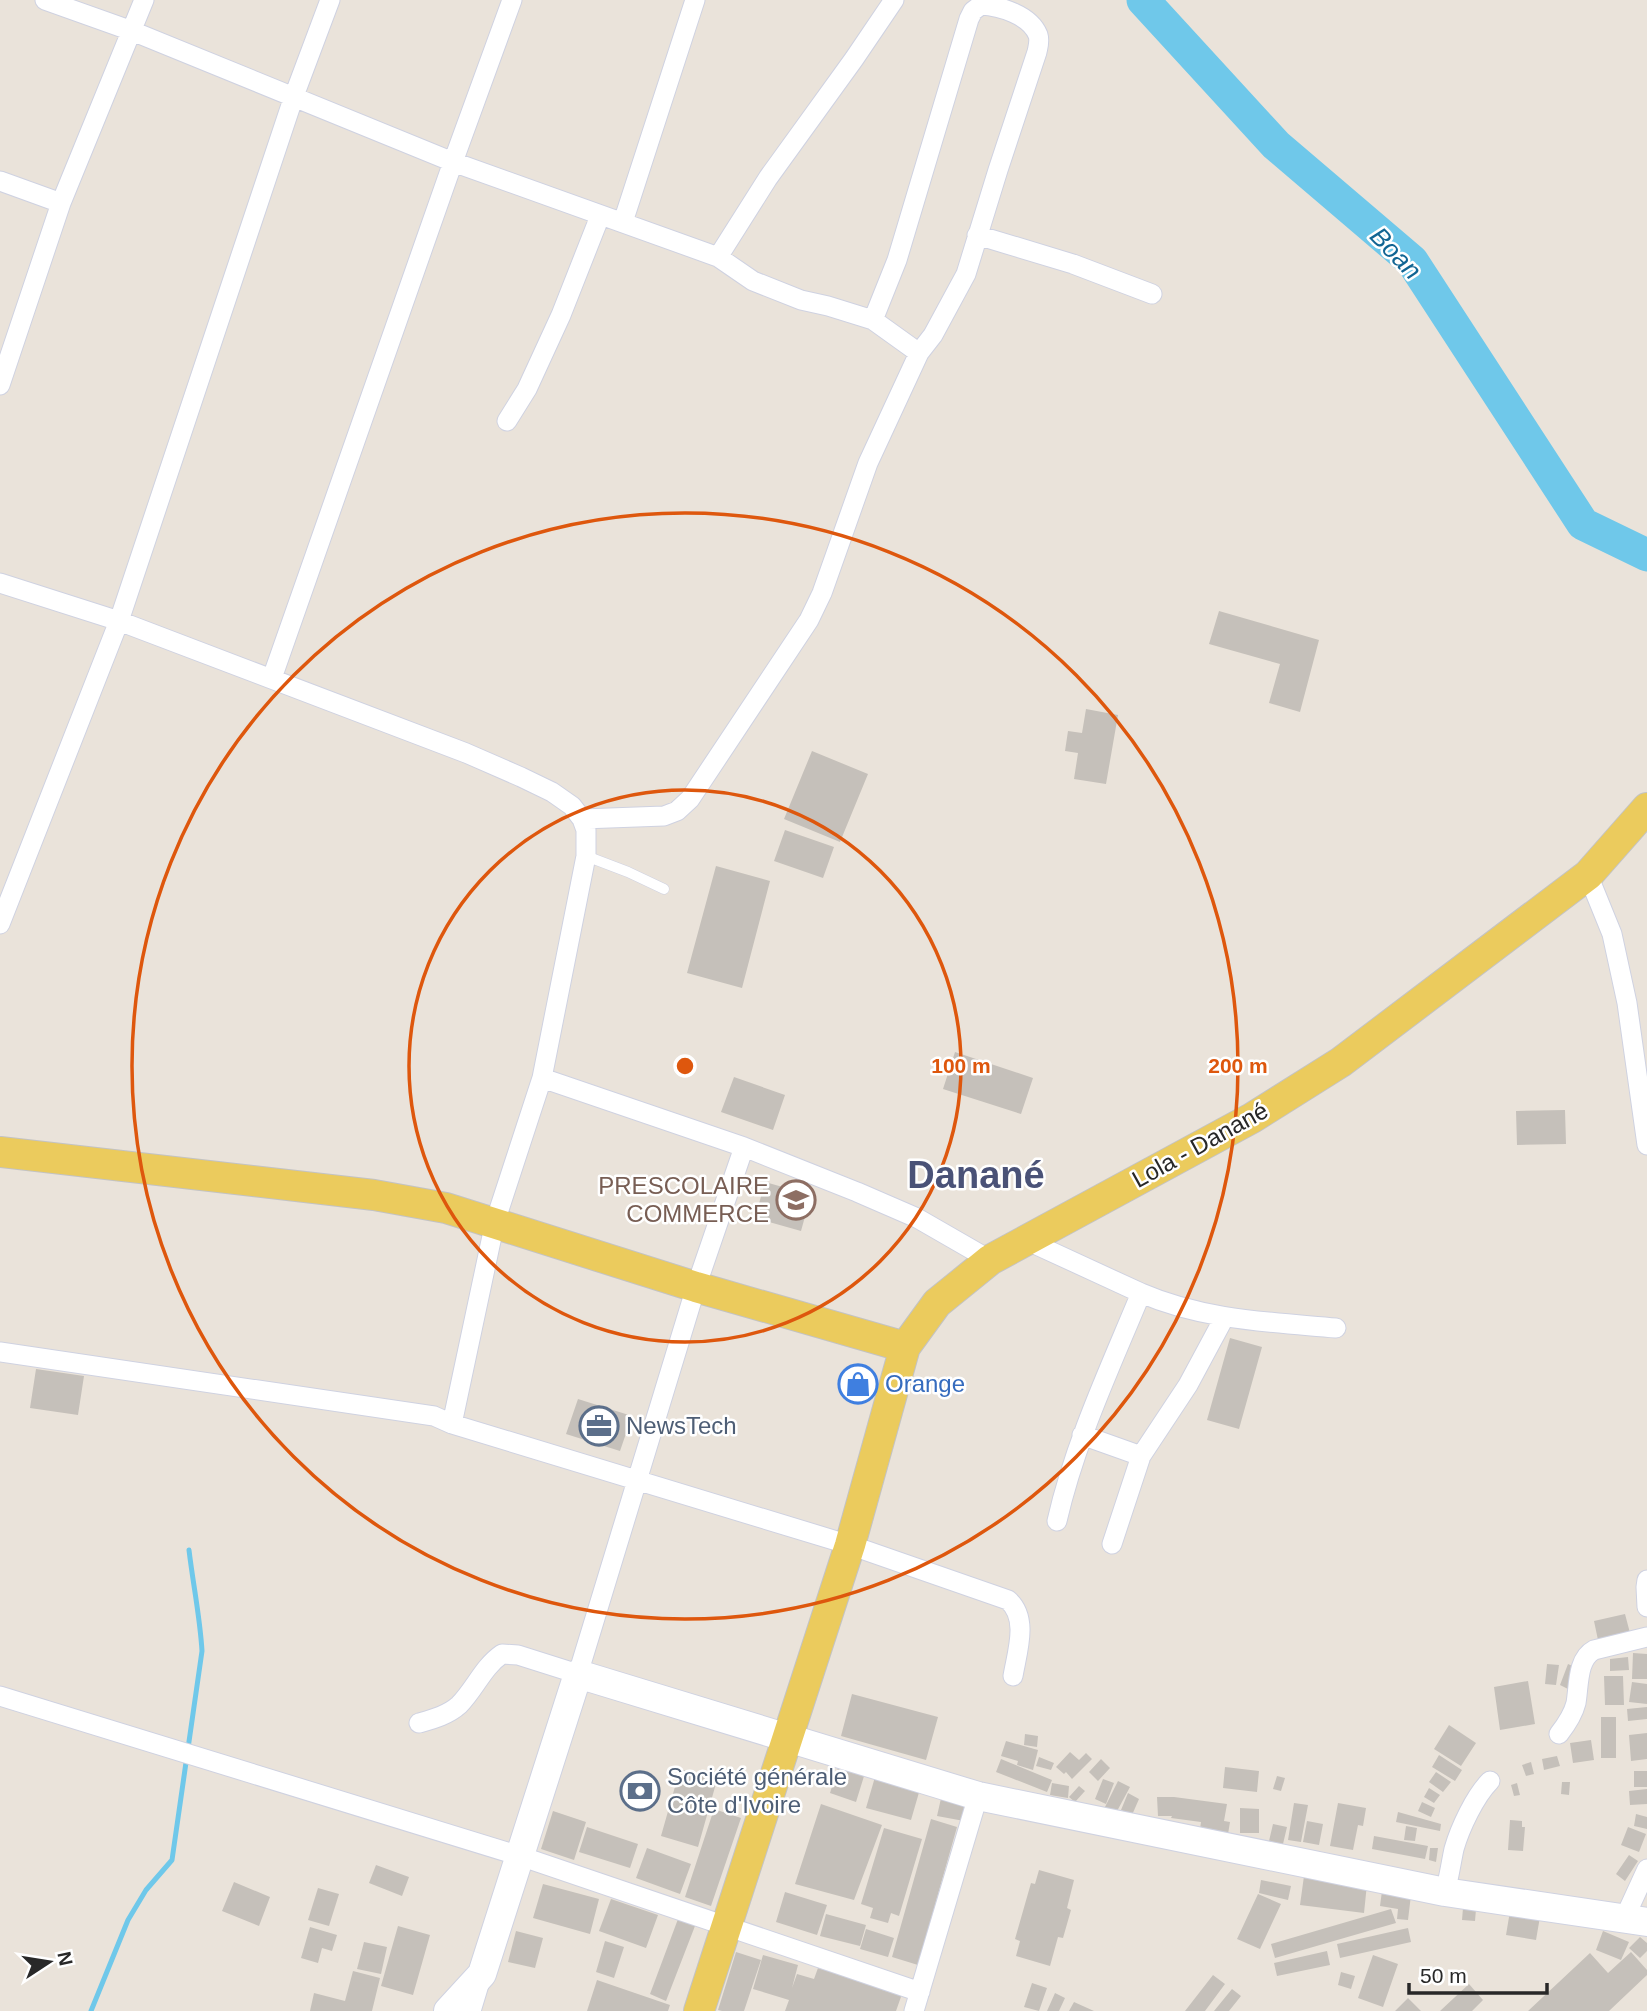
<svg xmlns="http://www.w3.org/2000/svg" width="1647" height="2011" font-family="Helvetica,sans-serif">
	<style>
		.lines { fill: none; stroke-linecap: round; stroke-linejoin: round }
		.stream { stroke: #6fc8ea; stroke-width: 5 }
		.river { stroke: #6fc8ea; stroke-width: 33 }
		.building { fill: #c5c0ba }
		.lane-casing { stroke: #cfd2e1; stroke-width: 11 }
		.street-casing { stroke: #cfd2e1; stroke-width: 21 }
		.secondary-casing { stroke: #cfd2e1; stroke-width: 30 }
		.primary-casing { stroke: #c3c3c3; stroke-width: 32 }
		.lane { stroke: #fff; stroke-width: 10 }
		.street { stroke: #fff; stroke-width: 19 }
		.secondary { stroke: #fff; stroke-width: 28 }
		.primary { stroke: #ebcb5d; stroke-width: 30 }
		.ring { fill: none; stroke: #de570d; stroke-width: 3.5 }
		.labels { text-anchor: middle; stroke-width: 5; stroke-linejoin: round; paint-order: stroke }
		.street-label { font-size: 24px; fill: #282828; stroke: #fff }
		.education-label { font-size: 24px; fill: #785e54; stroke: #fff; text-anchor: end }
		.shop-label { font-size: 24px; fill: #366cbe; stroke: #fff; text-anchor: start }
		.service-label { font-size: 24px; fill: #4e5e75; stroke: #fff; text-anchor: start }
		.water-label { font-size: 26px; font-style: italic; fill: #116593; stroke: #fff }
		.town-label { font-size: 38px; font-weight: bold; fill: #4a5277; stroke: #fff }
		.centre { fill: #de570d; stroke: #fff; stroke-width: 3.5 }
		.ring-label { font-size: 21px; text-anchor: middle; font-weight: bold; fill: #de570d; stroke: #fff; stroke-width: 5; stroke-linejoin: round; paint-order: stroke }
	</style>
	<rect width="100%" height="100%" fill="#eae3da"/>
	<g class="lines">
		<path class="stream" d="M91 2011 128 1920 146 1890 172 1860 202 1651C200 1617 193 1584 189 1550"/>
		<path class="river" d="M1143 0 1276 145 1412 261 1583 524 1647 555"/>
	</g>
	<path class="building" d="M1219 611 1319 640 1300 712 1269 703 1280 664 1209 644Z
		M1086 709 1118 715 1106 784 1074 779 1078 753 1065 751 1068 731 1082 733Z
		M812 751 868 774 840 842 784 819Z
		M785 830 834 847 823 878 774 861Z
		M716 866 770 881 742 988 687 973Z
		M955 1052 1033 1078 1021 1114 943 1089Z
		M734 1077 785 1095 773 1130 721 1112Z
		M1565 1110 1566 1144 1517 1145 1516 1111Z
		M765 1182 811 1195 801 1231 755 1218Z
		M1230 1338 1262 1347 1239 1429 1207 1420Z
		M36 1369 84 1376 78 1415 30 1408Z
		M578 1399 632 1416 620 1451 566 1434Z
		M1625 1614 1630 1633 1598 1640 1594 1621Z
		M1633 1653 1647 1654V1679H1632Z
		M1628 1657 1629 1670 1610 1671V1659Z
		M1547 1664 1559 1665 1556 1685 1545 1684Z
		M1568 1664 1577 1668 1568 1689 1560 1685Z
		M1604 1676H1623L1624 1705H1605Z
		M1528 1681 1535 1724 1500 1730 1494 1687Z
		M1632 1682 1647 1684V1704L1629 1702Z
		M852 1694 938 1717 926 1760 841 1736Z
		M1647 1707V1719L1628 1721 1627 1709Z
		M1601 1717H1616V1758H1601Z
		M1449 1725 1476 1743 1461 1766 1434 1749Z
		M1647 1733V1759L1631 1761 1629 1735Z
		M1025 1734 1038 1736 1037 1747 1024 1745Z
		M1591 1740 1594 1760 1573 1763 1570 1743Z
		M1006 1741 1038 1750 1033 1770 1017 1765 1018 1761 1001 1756Z
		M1070 1752 1079 1760 1086 1753 1092 1759 1072 1779 1066 1772 1064 1774 1056 1767Z
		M1439 1755 1462 1770 1455 1781 1432 1767Z
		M1557 1756 1560 1766 1544 1770 1542 1759Z
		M1039 1757 1054 1763 1051 1770 1036 1766Z
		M1001 1759 1052 1780 1047 1792 996 1772Z
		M1101 1759 1110 1768 1098 1781 1089 1772Z
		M1531 1762 1534 1774 1526 1776 1522 1765Z
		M839 1765 865 1773 856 1802 830 1793Z
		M1225 1767 1259 1771 1257 1792 1223 1788Z
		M680 1769 717 1780 698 1847 661 1836Z
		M1634 1771H1647V1787H1634Z
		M1436 1772 1451 1782 1443 1792 1429 1782Z
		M1277 1776 1285 1778 1281 1791 1273 1789Z
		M875 1777 920 1789 911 1820 866 1808Z
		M1103 1779 1114 1783 1106 1804 1095 1799Z
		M1118 1781 1130 1787 1116 1813 1105 1807Z
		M1562 1782H1570L1569 1795 1561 1794Z
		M1052 1783 1069 1786 1068 1798 1050 1795Z
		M1517 1783 1520 1795 1514 1796 1511 1785Z
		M1079 1786 1085 1791 1075 1802 1069 1797Z
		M1429 1788 1440 1795 1434 1803 1424 1797Z
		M1647 1789V1804L1630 1805 1629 1791Z
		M1128 1793 1139 1799 1132 1815 1121 1810Z
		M942 1794 969 1799 964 1821 937 1816Z
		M1157 1797H1174L1227 1804 1224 1821 1230 1822 1228 1834 1200 1829 1201 1822 1171 1818 1172 1816H1158Z
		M1422 1802 1435 1808 1431 1817 1418 1811Z
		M1294 1803 1308 1805 1301 1842 1288 1840Z
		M1338 1803 1366 1808 1363 1826 1358 1825 1353 1850 1330 1846Z
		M821 1804 882 1825 854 1900 795 1884Z
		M1240 1808 1259 1809V1833H1240Z
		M714 1809 741 1818 711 1906 685 1897Z
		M553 1811 586 1822 574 1860 541 1849Z
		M1398 1812 1441 1824 1440 1831 1396 1822Z
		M1636 1814 1647 1817V1829L1634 1826Z
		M931 1819 957 1827 918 1965 892 1957Z
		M1510 1820 1522 1821V1827H1525L1523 1851 1508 1850Z
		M1307 1821 1323 1824 1319 1845 1303 1842Z
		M1273 1824 1287 1827 1283 1844 1269 1841Z
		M1406 1826 1417 1828 1415 1841 1404 1840Z
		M587 1827 638 1844 630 1868 579 1852Z
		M1628 1827 1646 1834 1639 1852 1621 1845Z
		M884 1828 922 1839 899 1916 891 1913 888 1923 870 1918 873 1908 861 1904Z
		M1374 1836 1428 1846 1425 1859 1372 1849Z
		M647 1848 691 1864 680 1894 636 1878Z
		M1430 1848H1438L1436 1862 1429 1860Z
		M1629 1855 1638 1861 1625 1881 1616 1874Z
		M376 1865 409 1877 402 1896 369 1883Z
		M1039 1870 1074 1880 1067 1908 1071 1910 1063 1938 1058 1937 1050 1966 1016 1956 1020 1941 1015 1939 1031 1883 1035 1884Z
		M1304 1876 1367 1884 1364 1913 1300 1905Z
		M1261 1880 1291 1886 1288 1900 1259 1893Z
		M234 1882 270 1897 259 1926 222 1911Z
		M543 1884 599 1899 590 1934 533 1918Z
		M318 1888 339 1894 329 1926 308 1920Z
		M1382 1891 1411 1895 1408 1920 1397 1919 1398 1909 1380 1906Z
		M785 1892 827 1905 817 1935 776 1922Z
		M1258 1894 1281 1904 1260 1949 1237 1939Z
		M611 1899 658 1915 646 1948 599 1931Z
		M1511 1905 1541 1911 1536 1940 1506 1935Z
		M1463 1908 1476 1909 1475 1921 1462 1920Z
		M1391 1909 1396 1923 1275 1958 1271 1944Z
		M826 1914 866 1925 860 1946 820 1936Z
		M678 1919 695 1926 666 2001 650 1994Z
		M398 1926 430 1935 413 1995 381 1986Z
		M310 1927 337 1935 332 1951 322 1948 318 1963 301 1958Z
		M1408 1928 1411 1942 1340 1958 1337 1944Z
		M866 1929 894 1938 888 1957 860 1949Z
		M516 1931 543 1938 535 1968 508 1962Z
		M1603 1931 1629 1942 1621 1960 1596 1950Z
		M1640 1937 1647 1943V1951L1640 1958 1629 1948Z
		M605 1941 624 1947 614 1978 596 1972Z
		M364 1942 387 1947 381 1974 357 1969Z
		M1327 1951 1330 1965 1277 1976 1274 1963Z
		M736 1952 761 1960 744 2011H722L718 2010Z
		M1631 1952 1647 1970V1975L1609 2011H1528L1590 1953 1608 1973Z
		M763 1955 798 1965 792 1988 797 1974 814 1979 818 1968 902 1994 896 2011H785L789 2000 753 1989Z
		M1373 1955 1398 1964 1383 2007 1358 1998Z
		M353 1971 380 1978 372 2011H310L314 1993 345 2001Z
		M1341 1972 1355 1976 1351 1989 1338 1985Z
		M1213 1975 1225 1984 1205 2011H1185Z
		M597 1980 670 2005 668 2011H587Z
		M1032 1983 1047 1988 1039 2011 1024 2007Z
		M1469 1984 1483 2000 1472 2011H1440Z
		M1232 1989 1241 1996 1229 2011H1214Z
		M1055 1993 1065 1998 1059 2011H1047Z
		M1408 1998 1421 2011H1395Z
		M1074 2002 1094 2011H1069Z"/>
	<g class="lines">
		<g class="lane-casing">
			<path id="lane" d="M586 856 628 872 664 889"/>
		</g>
		<g class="street-casing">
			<path id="street" d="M45 0 132 31 453 162 718 257 753 281 801 300 828 306 873 320 919 353 868 463 822 593 809 620 690 799 677 811 664 816 582 819
				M0 181 61 203
				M623 222 695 0
				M977 235 1073 264 1152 294
				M718 257 768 178 854 59 894 0
				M873 320 897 260 969 19 973 11 981 5C1000 6 1030 15 1038 35 1040 41 1038 47 1037 52L998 170 966 274 933 335 919 353
				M0 385 61 203 144 0
				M507 421 527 389 561 315 600 216
				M0 583 119 621 466 753 521 777 552 792 572 806 582 819 586 830V856L542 1078 744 1147 857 1192 917 1218 990 1260
				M272 678 453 162 512 0
				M1588 875 1612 934 1627 1003 1647 1145
				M0 924 119 621 294 96 330 0
				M1028 1241 1141 1293C1110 1368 1075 1442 1057 1521
				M1141 1293C1203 1320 1270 1322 1336 1328
				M0 1352 434 1416 452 1424 850 1545 1008 1600C1029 1618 1017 1652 1013 1676
				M452 1424 495 1222 542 1078
				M1082 1435 1141 1456 1112 1544
				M1141 1456 1188 1385 1224 1318
				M1647 1580 1646 1587 1647 1607
				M0 1696 520 1856 920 1992
				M419 1723C433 1719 448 1715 459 1705 475 1689 483 1667 502 1654L518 1655 578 1674 696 1287 744 1147
				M1559 1734C1566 1725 1573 1715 1576 1703 1579 1686 1577 1659 1594 1650L1647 1637
				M1445 1892C1449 1878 1451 1863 1454 1849 1460 1828 1475 1796 1490 1781
				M1625 1917 1647 1869
				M471 2011 481 1978
				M914 2011 978 1796"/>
		</g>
		<g class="secondary-casing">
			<path id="secondary" d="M448 2011 482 1974 578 1674 978 1796 1445 1892 1647 1922"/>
		</g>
		<g class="primary-casing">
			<path id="primary" d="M0 1152 374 1195 446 1208 696 1287 905 1347
				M699 2011 850 1545 905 1347 937 1303 990 1260 1252 1118 1341 1062 1588 875 1647 808"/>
		</g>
		<use href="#lane" class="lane"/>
		<use href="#street" class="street"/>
		<use href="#secondary" class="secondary"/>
		<use href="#primary" class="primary"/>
	</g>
	<g class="ring">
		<circle cx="685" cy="1066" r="276"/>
		<circle cx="685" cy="1066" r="553"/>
	</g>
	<defs>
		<g id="school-ring" transform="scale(2.0125)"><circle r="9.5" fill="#fff" stroke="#8d6e63" stroke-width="1.5"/><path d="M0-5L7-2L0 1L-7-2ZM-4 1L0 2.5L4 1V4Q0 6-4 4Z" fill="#8d6e63"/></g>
		<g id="shop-ring" transform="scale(2.0125)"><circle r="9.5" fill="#fff" stroke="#3f7fe0" stroke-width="1.5"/><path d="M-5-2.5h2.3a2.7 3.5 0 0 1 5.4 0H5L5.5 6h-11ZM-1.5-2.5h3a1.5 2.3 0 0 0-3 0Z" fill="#3f7fe0"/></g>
		<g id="office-ring" transform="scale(2.0125)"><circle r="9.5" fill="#fff" stroke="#5c6f8a" stroke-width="1.5"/><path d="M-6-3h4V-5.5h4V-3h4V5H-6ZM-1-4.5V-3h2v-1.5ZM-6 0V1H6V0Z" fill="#5c6f8a"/></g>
		<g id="bank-ring" transform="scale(2.0125)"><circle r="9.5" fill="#fff" stroke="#5c6f8a" stroke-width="1.5"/><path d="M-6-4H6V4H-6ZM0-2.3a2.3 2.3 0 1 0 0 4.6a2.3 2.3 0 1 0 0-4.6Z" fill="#5c6f8a"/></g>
	</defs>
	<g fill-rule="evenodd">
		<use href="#school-ring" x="796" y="1200"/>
		<use href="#shop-ring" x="858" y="1384"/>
		<use href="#office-ring" x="599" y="1426"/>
		<use href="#bank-ring" x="640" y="1791"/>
	</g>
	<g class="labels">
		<g class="street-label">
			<text transform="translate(1200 1145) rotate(-29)" y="8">Lola - Danané</text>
		</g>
		<g class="education-label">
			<text x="769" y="1194">PRESCOLAIRE<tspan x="769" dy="28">COMMERCE</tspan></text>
		</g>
		<g class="shop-label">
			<text x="885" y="1392">Orange</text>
		</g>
		<g class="service-label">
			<text x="626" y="1434">NewsTech</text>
			<text x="667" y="1785">Société générale<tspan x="667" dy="28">Côte d'Ivoire</tspan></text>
		</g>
		<g class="water-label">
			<text transform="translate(1396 253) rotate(46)" y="9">Boan</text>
		</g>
		<g class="town-label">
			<text x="976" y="1188">Danané</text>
		</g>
	</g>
	<circle cx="685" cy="1066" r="10" class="centre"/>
	<g class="ring-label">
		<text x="961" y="1073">100 m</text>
		<text x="1238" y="1073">200 m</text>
	</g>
	<g transform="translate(49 1962) rotate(78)" stroke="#ffffff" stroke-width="5" paint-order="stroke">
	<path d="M0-5L12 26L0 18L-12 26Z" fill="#282828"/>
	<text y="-10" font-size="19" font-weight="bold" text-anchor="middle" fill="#282828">N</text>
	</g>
	<path d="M1409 1983v10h138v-10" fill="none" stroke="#282828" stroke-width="3.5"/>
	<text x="1420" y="1983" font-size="21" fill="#282828" stroke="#ffffff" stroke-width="5" paint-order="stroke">50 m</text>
</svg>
